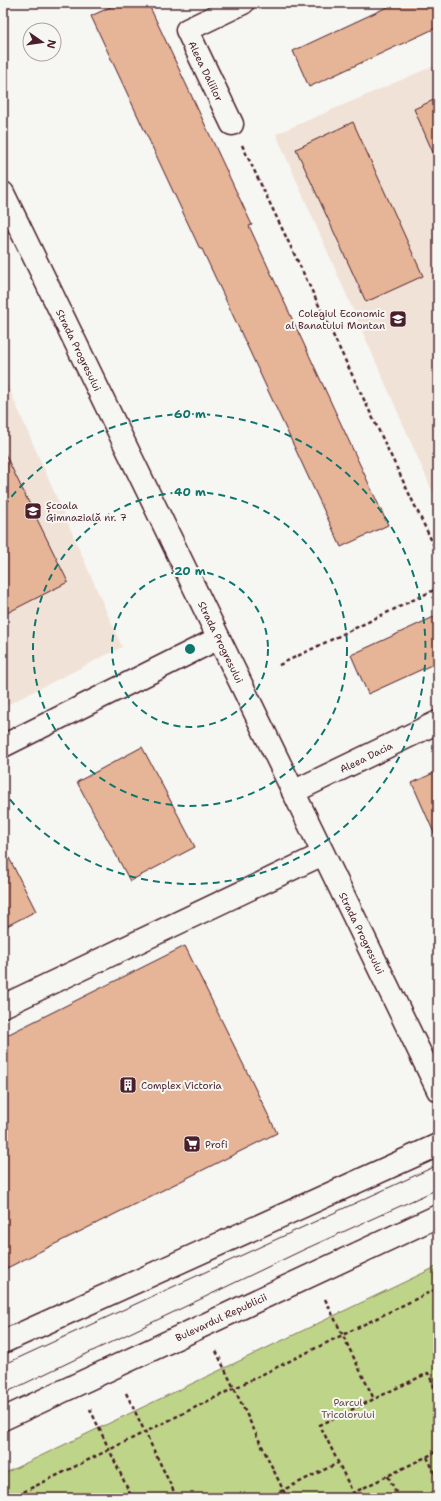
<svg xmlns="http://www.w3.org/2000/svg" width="441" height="1501" font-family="'Shantell Sans',sans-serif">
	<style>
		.built { fill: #f1e2d7 }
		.green { fill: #bed489; stroke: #847a5a }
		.building { fill: #e6b497; stroke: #4a1f2b }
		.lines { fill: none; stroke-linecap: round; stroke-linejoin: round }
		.minor-casing { stroke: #4a1f2b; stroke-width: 25 }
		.major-casing { stroke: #4a1f2b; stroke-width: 25 }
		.path { stroke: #4a1f2b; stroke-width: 2.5; stroke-dasharray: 4 3; stroke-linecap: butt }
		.minor { stroke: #f6f6f2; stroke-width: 22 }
		.major { stroke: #f6f6f2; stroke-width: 22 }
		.tram { stroke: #4a1f2b; stroke-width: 1 }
		.ring { fill: none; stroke: #0f766e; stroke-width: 2; stroke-dasharray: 7 5 }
		.labels { text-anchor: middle; stroke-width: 4; stroke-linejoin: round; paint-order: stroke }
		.street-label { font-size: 10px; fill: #4a1f2b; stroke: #f6f6f2 }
		.poi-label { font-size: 10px; fill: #4a1f2b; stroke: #f6f6f2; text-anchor: start }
		.park-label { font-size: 10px; fill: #674c42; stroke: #f6f6f2 }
		.centre { fill: #0f766e; stroke: #f6f6f2; stroke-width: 2 }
		.ring-label { font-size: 12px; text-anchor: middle; font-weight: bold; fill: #0f766e; stroke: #f6f6f2; stroke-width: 4; stroke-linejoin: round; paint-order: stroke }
	</style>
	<rect width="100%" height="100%" fill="#f6f6f2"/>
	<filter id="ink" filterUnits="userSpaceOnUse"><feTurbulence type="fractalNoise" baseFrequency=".025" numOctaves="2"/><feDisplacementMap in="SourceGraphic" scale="8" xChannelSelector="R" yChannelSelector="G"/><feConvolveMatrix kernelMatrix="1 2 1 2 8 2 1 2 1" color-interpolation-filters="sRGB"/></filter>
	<g filter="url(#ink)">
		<path class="built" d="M438 64V504L276 134Z
			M3 375 122 647 3 707Z"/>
		<path class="green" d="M438 1266V1498H3V1474Z"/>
		<path class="building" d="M119 3H148L252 225 249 226 388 525 341 547 202 249H200L91 16Z
			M396 3H438V27L309 87 293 51Z
			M438 98V164L414 109Z
			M353 122 423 276 366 302 296 149Z
			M3 450 68 582 3 615Z
			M438 615V662L368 694 351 655Z
			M142 747 195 847 130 881 77 782Z
			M438 771V842L412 783Z
			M3 846 36 911 3 928Z
			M185 946 277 1133 3 1270V1037Z"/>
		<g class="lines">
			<g class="minor-casing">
				<path id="minor" d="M232 124 187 30 243 3
					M3 193 438 1090
					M3 746 219 638
					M293 792 438 722
					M3 1006 323 854"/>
			</g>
			<g class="major-casing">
				<path id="major" d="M3 1342 438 1145
					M3 1419 438 1216"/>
			</g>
			<path class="path" d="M242 145 438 554
				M279 665 438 588
				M325 1299 374 1399
				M216 1351 287 1498
				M126 1393 177 1498
				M438 1394 428 1373 320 1425 353 1493 438 1451
				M90 1409 132 1498
				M427 1457 438 1479
				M388 1476 399 1498
				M11 1498 438 1288
				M267 1498 338 1463"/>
			<use href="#minor" class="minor"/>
			<use href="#major" class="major"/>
			<path class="tram" d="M3 1365 438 1165
				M3 1394 303 1250 438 1189"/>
		</g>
	</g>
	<g class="ring">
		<circle cx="190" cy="649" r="78"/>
		<circle cx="190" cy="649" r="157"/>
		<path d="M4 506A235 235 0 1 1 4 792"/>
	</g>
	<defs>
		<g id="school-square" transform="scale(0.9)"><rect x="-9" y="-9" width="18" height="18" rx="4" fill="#4a1f2b" stroke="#f6f6f2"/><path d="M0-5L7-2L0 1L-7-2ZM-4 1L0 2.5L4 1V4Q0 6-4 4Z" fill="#fff"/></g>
		<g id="building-square" transform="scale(0.9)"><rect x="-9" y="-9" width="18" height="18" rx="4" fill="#4a1f2b" stroke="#f6f6f2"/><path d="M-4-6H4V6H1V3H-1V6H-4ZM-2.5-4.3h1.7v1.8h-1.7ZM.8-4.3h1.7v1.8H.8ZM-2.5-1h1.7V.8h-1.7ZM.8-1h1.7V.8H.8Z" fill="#fff"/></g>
		<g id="supermarket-square" transform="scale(0.9)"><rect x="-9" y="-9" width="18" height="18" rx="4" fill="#4a1f2b" stroke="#f6f6f2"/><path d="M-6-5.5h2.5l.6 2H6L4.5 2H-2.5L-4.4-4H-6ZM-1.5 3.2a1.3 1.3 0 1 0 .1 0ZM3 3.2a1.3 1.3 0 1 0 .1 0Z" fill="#fff"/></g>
	</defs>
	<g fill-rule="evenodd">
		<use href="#school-square" x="398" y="319"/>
		<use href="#school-square" x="33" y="511"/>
		<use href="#building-square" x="128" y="1085"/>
		<use href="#supermarket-square" x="192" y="1144"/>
	</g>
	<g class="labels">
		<g class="street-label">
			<text transform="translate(206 71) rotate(64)" y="4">Aleea Daliilor</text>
			<text transform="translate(79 350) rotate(64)" y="4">Strada Progresului</text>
			<text transform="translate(221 642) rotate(64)" y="4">Strada Progresului</text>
			<text transform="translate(366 757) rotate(-26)" y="4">Aleea Dacia</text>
			<text transform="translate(362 933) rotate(64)" y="4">Strada Progresului</text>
			<text transform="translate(221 1317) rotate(-25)" y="4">Bulevardul Republicii</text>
		</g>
		<g class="poi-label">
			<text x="385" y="317" text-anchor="end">Colegiul Economic<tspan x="385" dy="12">al Banatului Montan</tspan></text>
			<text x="46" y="509">Școala<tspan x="46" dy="12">Gimnazială nr. 7</tspan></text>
			<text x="141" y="1089">Complex Victoria</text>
			<text x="205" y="1148">Profi</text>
		</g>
		<g class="park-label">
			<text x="348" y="1406">Parcul<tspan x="348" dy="12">Tricolorului</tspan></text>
		</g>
	</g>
	<circle cx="190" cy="649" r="6" class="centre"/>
	<g class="ring-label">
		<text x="190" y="418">60 m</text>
		<text x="190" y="496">40 m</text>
		<text x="190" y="575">20 m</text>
	</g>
	<rect width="441" height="1501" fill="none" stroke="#f6f6f2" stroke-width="16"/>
	<rect x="8" y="8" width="425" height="1485" fill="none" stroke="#4a1f2b" stroke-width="1.5" filter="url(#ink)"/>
	<g transform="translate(42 42) rotate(103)"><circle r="19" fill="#f6f6f2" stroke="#b1a0a2"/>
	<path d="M0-3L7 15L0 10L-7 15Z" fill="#4a1f2b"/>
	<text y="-6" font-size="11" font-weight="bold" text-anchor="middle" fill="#4a1f2b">N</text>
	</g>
</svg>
